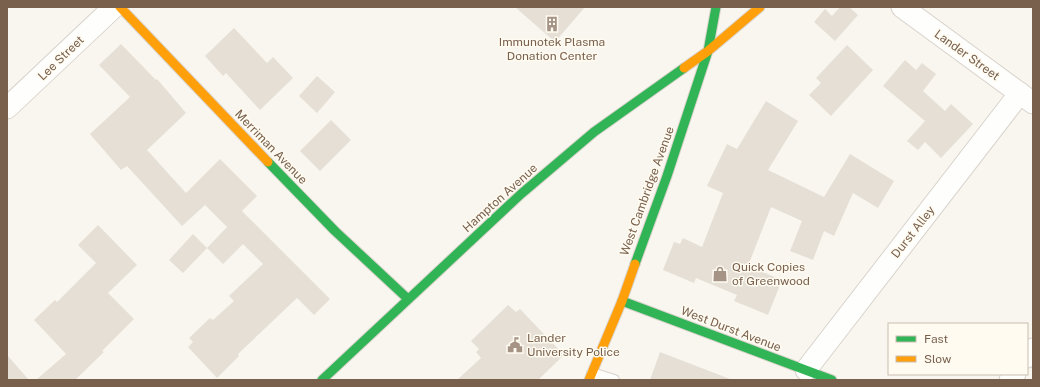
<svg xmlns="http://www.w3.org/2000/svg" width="1040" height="387" font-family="'Public Sans',sans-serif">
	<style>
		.building { fill: #e5dfd6 }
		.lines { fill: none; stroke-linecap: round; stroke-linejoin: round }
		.lane-casing { stroke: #d8d3cc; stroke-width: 12 }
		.street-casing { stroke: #d8d3cc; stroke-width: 23 }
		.fast-casing { stroke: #d9d3cc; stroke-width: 11 }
		.slow-casing { stroke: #d9d3cc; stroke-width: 11 }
		.lane { stroke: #fefefd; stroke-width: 10 }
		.street { stroke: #fefefd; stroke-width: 21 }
		.fast { stroke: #30b455; stroke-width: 9 }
		.slow { stroke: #ff9f0a; stroke-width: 9 }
		.labels { text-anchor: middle; stroke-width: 3; stroke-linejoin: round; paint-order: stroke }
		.poi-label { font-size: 12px; fill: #78604d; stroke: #fffbf1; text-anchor: start }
		.street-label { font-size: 12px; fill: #78604d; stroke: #fffbf1 }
	</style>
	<rect width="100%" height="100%" fill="#f9f6ef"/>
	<path class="building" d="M515 7H585L555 42Z
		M840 7H849L858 15 835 41 814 22 825 9 832 16Z
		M234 28 267 63 273 57 293 78 260 110 226 73 223 76 205 56Z
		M121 44 156 80 157 79 186 113 147 150 186 193 220 159 257 196 242 211 330 299 314 315 297 298 238 354 239 356 217 378 188 347 193 342 189 338 210 318 213 320 234 301 229 296 263 264 243 244 223 264 207 248 227 227 205 205 182 226 127 166 121 170 90 134 130 97 99 65Z
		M847 45 873 70 831 116 809 95 821 83 816 78Z
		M905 60 916 70 922 63 936 74 923 91 945 111 951 104 973 124 941 158 925 142 918 150 907 141 925 121 883 86Z
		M317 76 335 92 317 113 299 96Z
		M766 101 798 121 768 170 824 197 850 154 894 181 878 208 853 193 834 236 824 231 813 260 790 251 802 221 771 207 748 266 782 280 768 315 734 301 737 295 696 278 694 283 663 270 674 242 680 244 683 238 702 247 723 193 707 186 727 144 737 149Z
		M331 120 351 140 320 171 300 151Z
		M98 225 137 265 108 293 134 319 102 351 104 352 75 380H36L66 354 34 320 55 300 57 302 96 263 78 245Z
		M193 234 207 248 183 273 169 260Z
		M508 305 516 312 520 309 564 355 538 380H457L481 358 476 352 479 349 471 341Z
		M660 352 730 379 729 380H650Z
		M7 355 29 380H7Z"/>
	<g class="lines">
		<g class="lane-casing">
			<path id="lane" d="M592 373 614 380"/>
		</g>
		<g class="street-casing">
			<path id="street" d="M902 7 1033 103
				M7 108 114 7
				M1027 357 1033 349
				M806 370 1020 93
				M1010 380 1015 374"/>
		</g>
		<g class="fast-casing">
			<path id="fast" d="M268 162 335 231 408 299
				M635 264 667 176 708 51 716 7
				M622 301 832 380
				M322 380 521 194 594 132 684 68"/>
		</g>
		<g class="slow-casing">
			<path id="slow" d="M120 7 268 162
				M684 68 708 51 760 7
				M589 380 622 301 635 264"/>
		</g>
		<use href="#lane" class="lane"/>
		<use href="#street" class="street"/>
		<use href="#fast" class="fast"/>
		<use href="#slow" class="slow"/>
	</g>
	<defs>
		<g id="building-bare" transform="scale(1.2)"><path d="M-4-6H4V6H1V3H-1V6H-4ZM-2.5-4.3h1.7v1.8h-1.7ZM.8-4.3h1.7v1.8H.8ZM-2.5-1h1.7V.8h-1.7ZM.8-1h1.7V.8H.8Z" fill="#a59486" stroke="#fffbf1" stroke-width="2.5" paint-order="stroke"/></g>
		<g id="shop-bare" transform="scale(1.2)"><path d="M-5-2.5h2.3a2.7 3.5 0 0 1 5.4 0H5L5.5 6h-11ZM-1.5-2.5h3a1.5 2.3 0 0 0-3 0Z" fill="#a59486" stroke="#fffbf1" stroke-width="2.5" paint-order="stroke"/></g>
		<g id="civic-bare" transform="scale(1.2)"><path d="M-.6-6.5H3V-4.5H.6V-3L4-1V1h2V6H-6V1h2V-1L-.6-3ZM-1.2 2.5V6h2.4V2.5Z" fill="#a59486" stroke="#fffbf1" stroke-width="2.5" paint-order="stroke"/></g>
	</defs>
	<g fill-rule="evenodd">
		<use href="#building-bare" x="552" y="24"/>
		<use href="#shop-bare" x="720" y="274"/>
		<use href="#civic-bare" x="515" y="345"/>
	</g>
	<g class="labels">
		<g class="poi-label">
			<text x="552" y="46" text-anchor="middle">Immunotek Plasma<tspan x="552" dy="14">Donation Center</tspan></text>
			<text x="732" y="271">Quick Copies<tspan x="732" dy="14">of Greenwood</tspan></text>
			<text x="527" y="342">Lander<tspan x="527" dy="14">University Police</tspan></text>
		</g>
		<g class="street-label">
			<text transform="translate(967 55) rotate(36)" y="4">Lander Street</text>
			<text transform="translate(61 58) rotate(-44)" y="4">Lee Street</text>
			<text transform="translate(271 147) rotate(46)" y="4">Merriman Avenue</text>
			<text transform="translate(647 191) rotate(-70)" y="4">West Cambridge Avenue</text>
			<text transform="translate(500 198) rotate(-42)" y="4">Hampton Avenue</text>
			<text transform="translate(913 232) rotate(-52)" y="4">Durst Alley</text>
			<text transform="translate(731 329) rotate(21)" y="4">West Durst Avenue</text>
		</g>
	</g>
	<rect width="1040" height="387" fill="none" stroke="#78604d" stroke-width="16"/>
	<rect x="888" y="323" width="140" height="52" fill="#fffbf1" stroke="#c9bdaf"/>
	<rect x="896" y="336" width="20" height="6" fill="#30b455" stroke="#c9bdaf"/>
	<text x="924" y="343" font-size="12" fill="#78604d">Fast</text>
	<rect x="896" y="356" width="20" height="6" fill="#ff9f0a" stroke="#c9bdaf"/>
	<text x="924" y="363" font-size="12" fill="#78604d">Slow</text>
</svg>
